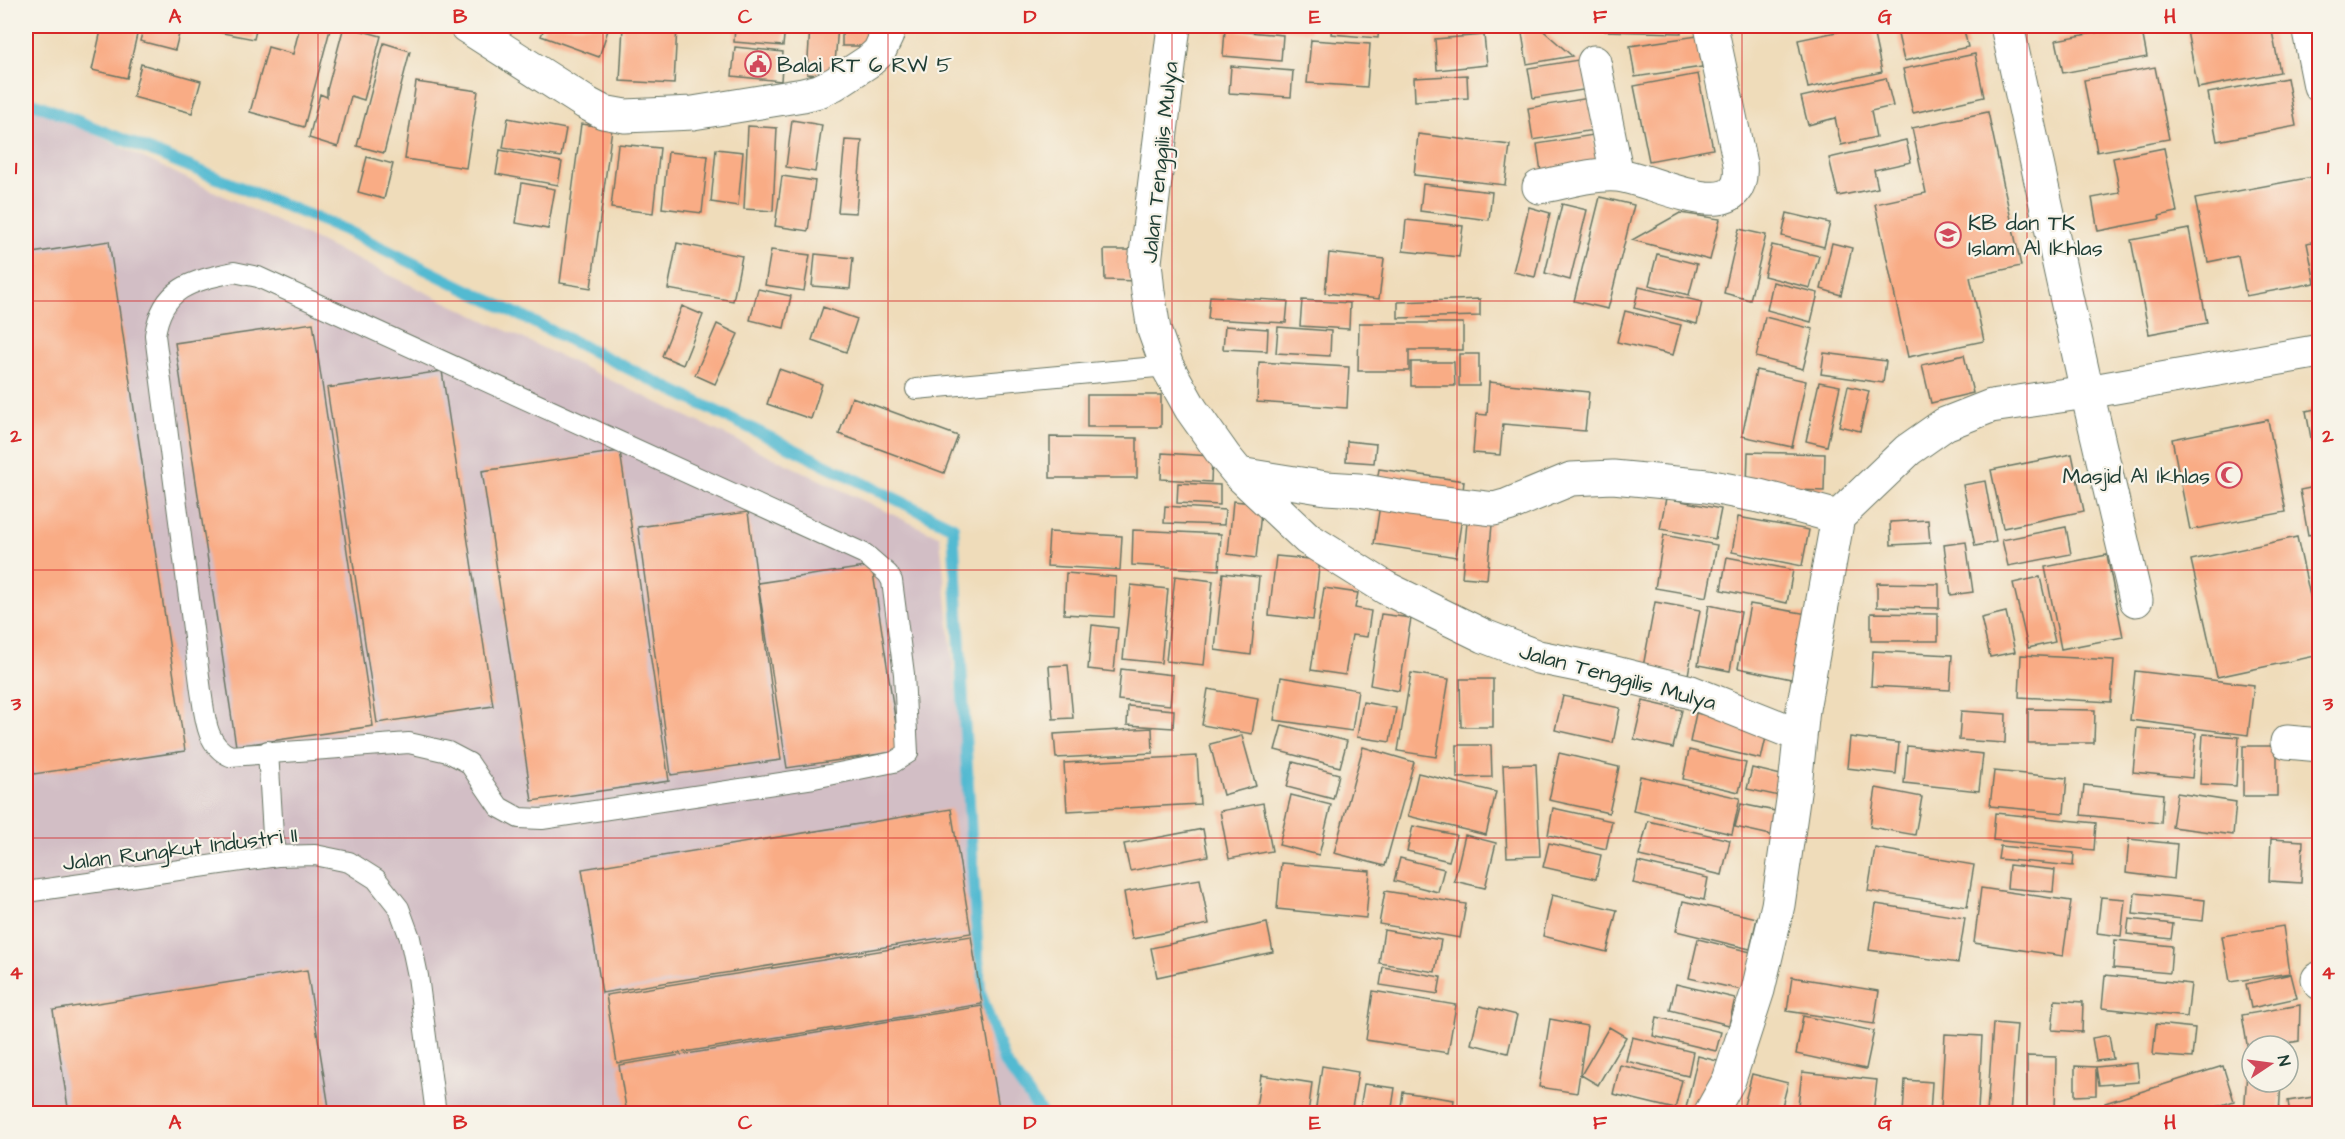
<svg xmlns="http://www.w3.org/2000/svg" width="2345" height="1139" font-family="'Architects Daughter',sans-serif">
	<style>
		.industrial { fill: #d2bec5 }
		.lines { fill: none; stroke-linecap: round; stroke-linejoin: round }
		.stream { stroke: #53bad1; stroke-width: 12 }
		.building { fill: #f9ac85 }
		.lane-casing { stroke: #687563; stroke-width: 22 }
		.street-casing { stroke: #687563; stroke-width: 35 }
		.lane { stroke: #fff; stroke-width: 20 }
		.street { stroke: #fff; stroke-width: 33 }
		.grid { fill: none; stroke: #d62828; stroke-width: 1.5; stroke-opacity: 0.55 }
		.labels { text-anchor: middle; stroke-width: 4.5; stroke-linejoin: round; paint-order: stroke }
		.poi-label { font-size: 22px; fill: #1f3d34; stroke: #f7f3e8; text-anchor: start }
		.street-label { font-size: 22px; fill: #1f3d34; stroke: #f7f3e8 }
		.neatline { fill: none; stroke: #d62828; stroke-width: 2 }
		.grid-label { font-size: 20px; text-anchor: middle; font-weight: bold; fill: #d62828 }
	</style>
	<rect width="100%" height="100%" fill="#f7f3e8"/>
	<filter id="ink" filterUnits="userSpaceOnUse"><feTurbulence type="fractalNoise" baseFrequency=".0167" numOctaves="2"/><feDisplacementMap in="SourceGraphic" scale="12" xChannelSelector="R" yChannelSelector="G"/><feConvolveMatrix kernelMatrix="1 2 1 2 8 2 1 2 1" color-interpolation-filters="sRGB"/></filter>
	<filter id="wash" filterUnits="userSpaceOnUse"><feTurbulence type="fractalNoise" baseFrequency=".008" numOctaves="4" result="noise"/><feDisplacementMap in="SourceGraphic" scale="24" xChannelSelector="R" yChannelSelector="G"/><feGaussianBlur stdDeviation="1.35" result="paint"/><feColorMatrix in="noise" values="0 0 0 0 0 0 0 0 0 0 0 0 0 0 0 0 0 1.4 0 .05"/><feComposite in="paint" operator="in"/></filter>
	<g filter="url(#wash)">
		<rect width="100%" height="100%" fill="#efdcba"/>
		<path class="industrial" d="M26 102 940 537 991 1037 1042 1113H26Z"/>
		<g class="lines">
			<path class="stream" d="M26 100 345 230 953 527 980 992 1004 1061 1042 1114"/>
		</g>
		<g id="blocks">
			<path class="building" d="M102 26H139L127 78 92 70Z
				M144 26H181L175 50 140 41Z
				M213 26H257L254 39 212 31Z
				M300 26H331L304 127 250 112 268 47 293 54Z
				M344 26 381 36 364 100 351 96 338 147 309 138 320 94 327 97V90Z
				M545 26H597L608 30 599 57 541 36Z
				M623 26H677L674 84 620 81Z
				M735 26H785L783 46 734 42Z
				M810 26H838L834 76 807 74Z
				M842 26H877V46H842Z
				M1245 26H1311L1310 32 1245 27Z
				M1332 26H1379L1378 38 1331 34Z
				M1524 26H1538L1572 56 1527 64 1522 33Z
				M1605 26H1681V33L1605 31Z
				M1865 26H1872L1882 72 1808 88 1798 40Z
				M1919 26H1963L1968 47 1904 61 1897 30Z
				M2131 26H2141L2147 57 2063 73 2056 40Z
				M2186 26H2271L2280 72 2198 88Z
				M1225 30 1283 35 1281 61 1223 56Z
				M1484 35 1487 65 1437 70 1435 39Z
				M1697 36 1702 67 1635 77 1630 46Z
				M1311 40 1370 44 1367 87 1307 83Z
				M384 43 410 51 384 153 357 146Z
				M735 47 783 52 781 81 732 76Z
				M1975 54 1984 97 1913 113 1903 69Z
				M1584 59 1589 89 1533 98 1528 68Z
				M141 64 201 81 192 113 133 97Z
				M1231 66 1293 71 1291 97 1229 93Z
				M2155 67 2169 139 2097 152 2084 80Z
				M1698 74 1713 149 1649 161 1634 86Z
				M1467 75 1468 98 1415 101 1414 78Z
				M1886 78 1893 106 1871 111 1876 137 1841 145 1835 118 1808 125 1801 97Z
				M2287 78 2296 126 2217 141 2208 93Z
				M416 82 478 91 466 168 405 159Z
				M1589 98 1594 130 1533 140 1528 108Z
				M1988 112 2021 266 1970 277 1984 341 1908 357 1875 204 1926 193 1912 128Z
				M508 118 566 129 561 157 503 148Z
				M792 120 822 125 815 172 786 167Z
				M581 124 612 128 591 288 560 283Z
				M748 126 777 128 773 211 744 209Z
				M1418 134 1510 145 1505 185 1414 175Z
				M1593 135 1599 170 1542 179 1537 144Z
				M845 140 862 141 856 213 838 212Z
				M1906 140 1911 162 1874 170 1878 188 1838 196 1829 158Z
				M618 144 660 148 653 213 611 208Z
				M2164 148 2177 212 2159 216 2160 219 2098 231 2092 198 2120 193 2113 158Z
				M716 149 743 152 738 206 711 202Z
				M500 150 562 162 558 185 496 174Z
				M668 152 708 156 702 213 662 208Z
				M367 157 393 164 384 199 358 192Z
				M782 176 815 181 808 231 775 226Z
				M2312 177 2320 215V240L2307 243 2315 283 2246 296 2238 256 2208 262 2195 199Z
				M522 183 555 189 548 229 516 223Z
				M1423 184 1492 192 1489 220 1420 211Z
				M1600 197 1634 205 1608 309 1574 301Z
				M1562 204 1587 210 1570 280 1545 273Z
				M1529 207 1550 213 1535 277 1513 272Z
				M1680 213 1720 219 1710 260 1632 240Z
				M1787 213 1830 223 1824 247 1782 236Z
				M1406 220 1463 226 1459 257 1403 251Z
				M1739 229 1766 235 1750 300 1724 293Z
				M2189 229 2207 323 2149 334 2131 240Z
				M109 241 185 751 34 774 26 717V254Z
				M677 243 742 256 733 301 668 289Z
				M1832 243 1852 248 1841 295 1821 289Z
				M1772 245 1819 256 1810 288 1764 276Z
				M771 250 810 255 804 291 765 285Z
				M1104 250H1138V281L1105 280Z
				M1329 253 1384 259 1379 299 1325 293Z
				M815 254 853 258 850 289 812 286Z
				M1657 254 1697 264 1689 295 1649 285Z
				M1773 282 1818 293 1811 322 1767 310Z
				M1639 287 1702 302 1697 324 1634 308Z
				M758 289 791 296 784 328 750 320Z
				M1210 296 1288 301 1286 323 1208 319Z
				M1480 299V316L1398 318V302Z
				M1302 300 1350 303 1349 329 1300 326Z
				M682 306 703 315 683 365 662 356Z
				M823 307 857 319 846 352 812 340Z
				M1625 311 1681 325 1673 355 1617 342Z
				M1765 317 1813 329 1803 369 1756 357Z
				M313 323 373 726 236 746 175 343Z
				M1359 323H1463V350H1409V371H1358Z
				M717 324 738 334 715 384 695 375Z
				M1225 326 1268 329 1267 351 1223 349Z
				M1278 327 1331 331 1330 356 1276 353Z
				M1824 353 1886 361 1883 383 1821 374Z
				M1459 354H1479V386H1459Z
				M1964 355 1973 393 1931 403 1922 365Z
				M1259 362 1349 367 1347 408 1257 402Z
				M1411 362H1454L1455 386H1411Z
				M779 369 822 384 811 419 767 404Z
				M1756 370 1806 381 1792 447 1742 436Z
				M442 371 493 706 377 723 327 388Z
				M1489 382 1589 392 1585 431 1503 424 1500 455 1473 453 1476 414 1487 415Z
				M1819 382 1840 386 1827 446 1806 441Z
				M1848 386 1869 391 1860 431 1839 426Z
				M1087 395H1161V427H1087Z
				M852 397 958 436 944 473 839 434Z
				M2320 408V476H2318L2306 411Z
				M2268 420 2286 512 2190 530 2172 439Z
				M1050 437 1137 438V478H1050Z
				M1347 441 1376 444 1374 463 1346 461Z
				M620 451 669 781 532 801 482 471Z
				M1748 452 1825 454 1824 491 1747 488Z
				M1162 453 1212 456 1211 482 1161 479Z
				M2072 454 2084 511 2003 528 1991 470Z
				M1379 469 1464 481 1462 501 1376 488Z
				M1985 481 1996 542 1975 546 1963 485Z
				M1178 483 1220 485V505L1177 503Z
				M2320 486V533L2308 535 2300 490Z
				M1666 498 1721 509 1715 539 1660 529Z
				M1233 501 1262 504 1256 558 1228 554Z
				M1380 505 1462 517 1456 557 1374 544Z
				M1165 506 1225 510 1224 525 1164 523Z
				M1468 511 1493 514 1487 579 1462 577Z
				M748 512 781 760 671 775 638 527Z
				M1738 517 1809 530 1802 566 1732 552Z
				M1928 520 1930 543 1891 545 1890 522Z
				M2066 527 2071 554 2008 566 2002 540Z
				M1133 530 1221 534 1219 570 1132 565Z
				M1049 532 1122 536 1120 570 1047 566Z
				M1664 535 1717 545 1707 597 1655 588Z
				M2297 537 2320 641V655L2217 677 2191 560Z
				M1966 542 1973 592 1951 595 1944 545Z
				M2107 555 2123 637 2061 649 2045 567Z
				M1276 556 1320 560 1313 620 1269 615Z
				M1727 557 1793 570 1787 603 1721 590Z
				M872 566 900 751 787 768 758 583Z
				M1066 573 1116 577 1114 617 1064 614Z
				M1223 573 1259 577 1251 655 1215 650Z
				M1175 576 1213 581 1204 665 1166 661Z
				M2040 577 2055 642 2028 648 2013 583Z
				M1877 583 1939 584V608L1877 607Z
				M1131 585 1168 589 1161 663 1123 659Z
				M1324 588 1358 593 1355 608 1371 611 1367 637 1352 635 1345 675 1311 670Z
				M1655 602 1700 610 1688 675 1643 667Z
				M1750 604 1808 614 1796 680 1738 668Z
				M1709 605 1741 612 1730 671 1698 665Z
				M2006 612 2015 652 1990 657 1981 618Z
				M1871 613 1938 614V641H1871Z
				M1381 614 1411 618 1399 691 1370 685Z
				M1092 625 1118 628 1114 672 1088 669Z
				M1873 651 1952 655 1950 690 1871 686Z
				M2021 655 2114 660 2111 702 2019 697Z
				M1068 665 1073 718 1053 719 1049 666Z
				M1121 669 1173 675 1170 705 1118 700Z
				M2135 671 2254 685 2248 735 2130 720Z
				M1411 673 1449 679 1436 757 1398 751Z
				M1281 677 1358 690 1352 731 1274 720Z
				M1460 679H1493V727H1461Z
				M1208 689 1258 698 1252 734 1202 725Z
				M1563 696 1620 708 1613 743 1555 730Z
				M1643 701 1682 710 1673 748 1634 739Z
				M1363 702 1396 708 1390 742 1357 737Z
				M1128 706 1174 710 1173 728 1127 725Z
				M2028 709 2095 710 2094 743H2028Z
				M1961 711 2006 714 2005 743 1959 740Z
				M1696 713 1768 729 1761 759 1690 742Z
				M1282 725 1347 741 1340 767 1275 750Z
				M1152 728 1153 753 1056 758 1054 734Z
				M2137 728 2196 733 2192 778 2133 772Z
				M2203 734 2239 737 2236 786 2200 784Z
				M1242 736 1256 786 1223 795 1210 744Z
				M1850 737 1899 743 1896 774 1847 768Z
				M1457 745H1491L1492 777 1457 778Z
				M1907 746 1983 754 1979 791 1904 783Z
				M2243 746H2277V796H2243Z
				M1363 747 1414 762 1385 866 1334 853Z
				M1689 750 1746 763 1739 792 1683 779Z
				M1559 753 1619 767 1609 813 1549 800Z
				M1197 756 1200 804 1067 811 1064 763Z
				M1293 762 1339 774 1333 799 1287 787Z
				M1536 764 1540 856 1507 857 1503 765Z
				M1752 768 1793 778 1788 798 1747 789Z
				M1994 771 2067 778 2064 813 1990 806Z
				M1418 773 1496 792 1486 835 1408 816Z
				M1640 776 1740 798 1732 834 1633 811Z
				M2084 785 2163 794 2161 823 2081 815Z
				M1876 788 1922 797 1915 835 1870 827Z
				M2177 793 2236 802 2233 835 2172 827Z
				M1291 795 1331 805 1319 855 1279 845Z
				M1263 803 1272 851 1229 859 1220 811Z
				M1741 804 1790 814 1784 838 1735 827Z
				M1553 808 1612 821 1606 849 1548 835Z
				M951 809 971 933 602 993 582 869Z
				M1995 813 2096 823 2094 850 1993 840Z
				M1648 821 1730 840 1722 875 1639 856Z
				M1413 826 1456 835 1449 861 1407 851Z
				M1203 829 1208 856 1130 871 1124 844Z
				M1465 835 1496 843 1485 888 1454 881Z
				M2129 839 2177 844 2174 879 2126 873Z
				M2271 839 2303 841 2301 883 2269 881Z
				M1549 843 1601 855 1596 879 1543 867Z
				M2000 846 2074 853 2073 866 1998 859Z
				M1875 848 1974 865 1967 907 1868 891Z
				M1400 858 1444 869 1438 892 1394 881Z
				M1638 862 1708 878 1704 900 1633 883Z
				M1281 863 1370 871 1366 918 1277 909Z
				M2009 865 2055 870 2053 892 2007 888Z
				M1200 879 1209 924 1132 939 1124 892Z
				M1981 888 2071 901 2063 956 1974 943Z
				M1385 891 1466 904 1460 938 1379 924Z
				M2135 893 2205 900 2203 921 2133 914Z
				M1552 895 1617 910 1607 952 1543 936Z
				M2101 897 2125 899 2121 936 2097 933Z
				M1683 901 1757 918 1750 949 1676 931Z
				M1876 904 1965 918 1958 963 1869 950Z
				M2129 919 2173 924 2171 939 2127 934Z
				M1267 923 1273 952 1157 977 1151 948Z
				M2283 926 2290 973 2230 982 2222 936Z
				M1384 930 1441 940 1435 972 1379 963Z
				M971 936 982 1004 617 1063 606 995Z
				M1698 939 1755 953 1746 991 1689 978Z
				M2115 940 2172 946 2170 973 2113 968Z
				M1383 967 1441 977 1438 994 1380 985Z
				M307 970 330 1114H69L53 1010Z
				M2291 974 2297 998 2251 1008 2246 984Z
				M2105 975 2191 984 2187 1017 2102 1008Z
				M1792 977 1879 991 1874 1024 1787 1011Z
				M1676 984 1735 998 1729 1025 1670 1010Z
				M1373 991 1456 1005 1448 1053 1366 1040Z
				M2055 1000 2083 1002 2082 1032 2052 1030Z
				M2300 1005 2299 1041 2270 1046H2252V1049L2248 1050 2242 1015Z
				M982 1006 1000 1114H627L619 1065Z
				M1480 1006 1517 1015 1508 1053 1471 1044Z
				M1803 1016 1874 1031 1866 1069 1796 1054Z
				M1657 1017 1721 1032 1716 1051 1653 1036Z
				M1550 1019 1587 1026 1577 1093 1539 1087Z
				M1993 1023 2017 1025 2010 1114H1987Z
				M2156 1024 2195 1028 2192 1058 2153 1055Z
				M1609 1027 1626 1037 1598 1085 1581 1075Z
				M1945 1034 1982 1036 1978 1110 1941 1108Z
				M2109 1035 2113 1059 2096 1061 2092 1038Z
				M1632 1037 1693 1052 1688 1076 1626 1061Z
				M1698 1056 1721 1062 1708 1113 1686 1108Z
				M2027 1056 2056 1057 2055 1114H2027Z
				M2248 1058H2252V1082H2281L2279 1114H2244Z
				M2137 1063 2139 1082 2099 1085 2096 1067V1095L2075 1096V1066L2096 1067Z
				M1620 1065 1682 1080 1675 1109 1613 1094Z
				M1322 1066 1358 1072 1351 1114H1315Z
				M2223 1066 2234 1101 2196 1114H2109L2105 1103Z
				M1802 1072 1877 1080 1873 1114H1797Z
				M1752 1074 1788 1083 1780 1114H1762L1743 1109Z
				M1261 1075 1312 1083 1308 1114H1255Z
				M1905 1080 1932 1082 1930 1114H1903Z
				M1364 1084 1395 1088 1391 1114H1359Z
				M1403 1092 1454 1100 1452 1114H1400Z
				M2320 1096V1114H2290L2288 1101Z
				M2098 1108 2099 1114H2070V1112Z"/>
		</g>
	</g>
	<g filter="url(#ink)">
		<use href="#blocks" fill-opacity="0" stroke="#687563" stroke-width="1.5"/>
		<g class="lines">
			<g class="lane-casing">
				<path id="lane" d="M234 272 258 277 865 554 888 574 892 581 904 674 908 753 894 762 814 778 542 819 519 818 499 807 469 763 448 752 409 743 230 756C205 745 205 714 201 691L155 335C162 287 192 281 234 272Z
					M916 389 1167 366
					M268 751 273 835 277 856
					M26 892 277 856 315 855 349 862 376 879 399 908 410 938 418 976 436 1114"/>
			</g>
			<g class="street-casing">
				<path id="street" d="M466 26 586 103 603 112 625 116 693 113 803 95 819 91 834 84 869 61 879 52 887 35 888 26
					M1174 26 1145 262 1148 292 1154 330 1167 366 1191 409 1225 457 1239 474 1308 539 1386 588 1484 636 1538 657 1607 671 1691 692 1799 735
					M2007 26 2087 392 2136 600
					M2308 26 2320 86
					M1594 62 1617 175
					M1539 187C1563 183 1592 173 1617 175 1650 177 1747 233 1740 164L1711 26
					M1239 474 1326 488 1359 490 1410 499 1494 509 1508 505 1571 479 1613 477 1707 486 1759 496 1838 517
					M2287 742 2320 745
					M2318 979 2320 983
					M1710 1114 1729 1080 1758 990 1778 905 1795 786 1803 709 1838 517 1908 450 1945 424 1991 406 2087 392 2320 351"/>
			</g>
			<use href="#lane" class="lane"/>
			<use href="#street" class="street"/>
		</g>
	</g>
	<path class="grid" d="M318 26V1114M603 26V1114M888 26V1114M1172 26V1114M1457 26V1114M1742 26V1114M2027 26V1114M26 301H2320M26 570H2320M26 838H2320"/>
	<defs>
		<g id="civic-ring" transform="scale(1.35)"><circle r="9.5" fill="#f7f3e8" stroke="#d1495b" stroke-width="1.5"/><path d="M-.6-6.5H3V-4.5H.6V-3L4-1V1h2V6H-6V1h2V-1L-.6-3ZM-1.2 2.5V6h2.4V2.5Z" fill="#d1495b"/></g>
		<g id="school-ring" transform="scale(1.35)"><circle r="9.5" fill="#f7f3e8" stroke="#d1495b" stroke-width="1.5"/><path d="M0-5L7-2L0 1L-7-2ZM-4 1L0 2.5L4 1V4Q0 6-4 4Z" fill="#d1495b"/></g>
		<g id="mosque-ring" transform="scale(1.35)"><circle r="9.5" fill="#f7f3e8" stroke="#d1495b" stroke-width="1.5"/><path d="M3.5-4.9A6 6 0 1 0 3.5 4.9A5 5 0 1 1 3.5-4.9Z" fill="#d1495b"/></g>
	</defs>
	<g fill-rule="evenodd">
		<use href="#civic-ring" x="758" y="64"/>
		<use href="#school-ring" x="1948" y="235"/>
		<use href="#mosque-ring" x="2229" y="475"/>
	</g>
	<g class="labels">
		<g class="poi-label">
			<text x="777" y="72">Balai RT 6 RW 5</text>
			<text x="1968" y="230">KB dan TK<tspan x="1968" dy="25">Islam Al Ikhlas</tspan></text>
			<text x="2210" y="483" text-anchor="end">Masjid Al Ikhlas</text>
		</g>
		<g class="street-label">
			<text transform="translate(1159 162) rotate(-84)" y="8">Jalan Tenggilis Mulya</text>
			<text transform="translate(1618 676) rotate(15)" y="8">Jalan Tenggilis Mulya</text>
			<text transform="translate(180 848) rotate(-7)" y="8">Jalan Rungkut Industri II</text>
		</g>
	</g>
	<rect width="2345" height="1139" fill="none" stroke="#f7f3e8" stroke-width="66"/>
	<g transform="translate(2270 1064) rotate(77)"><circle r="28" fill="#f7f3e8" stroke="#a1aaa0" stroke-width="1.5"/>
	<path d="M0-4.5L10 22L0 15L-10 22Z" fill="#d1495b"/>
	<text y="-9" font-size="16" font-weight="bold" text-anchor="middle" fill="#1f3d34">N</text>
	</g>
	<rect x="33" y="33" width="2279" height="1073" class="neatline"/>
	<g class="grid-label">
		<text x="175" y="23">A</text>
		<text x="460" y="23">B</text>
		<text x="745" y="23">C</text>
		<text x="1030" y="23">D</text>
		<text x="1315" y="23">E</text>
		<text x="1600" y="23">F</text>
		<text x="1885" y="23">G</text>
		<text x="2170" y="23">H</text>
		<text x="16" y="174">1</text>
		<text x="2328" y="174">1</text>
		<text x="16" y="442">2</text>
		<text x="2328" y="442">2</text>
		<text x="16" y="710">3</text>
		<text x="2328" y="710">3</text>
		<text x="16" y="979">4</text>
		<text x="2328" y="979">4</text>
		<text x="175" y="1129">A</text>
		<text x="460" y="1129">B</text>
		<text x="745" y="1129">C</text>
		<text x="1030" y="1129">D</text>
		<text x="1315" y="1129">E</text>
		<text x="1600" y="1129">F</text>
		<text x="1885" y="1129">G</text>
		<text x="2170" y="1129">H</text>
	</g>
</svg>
